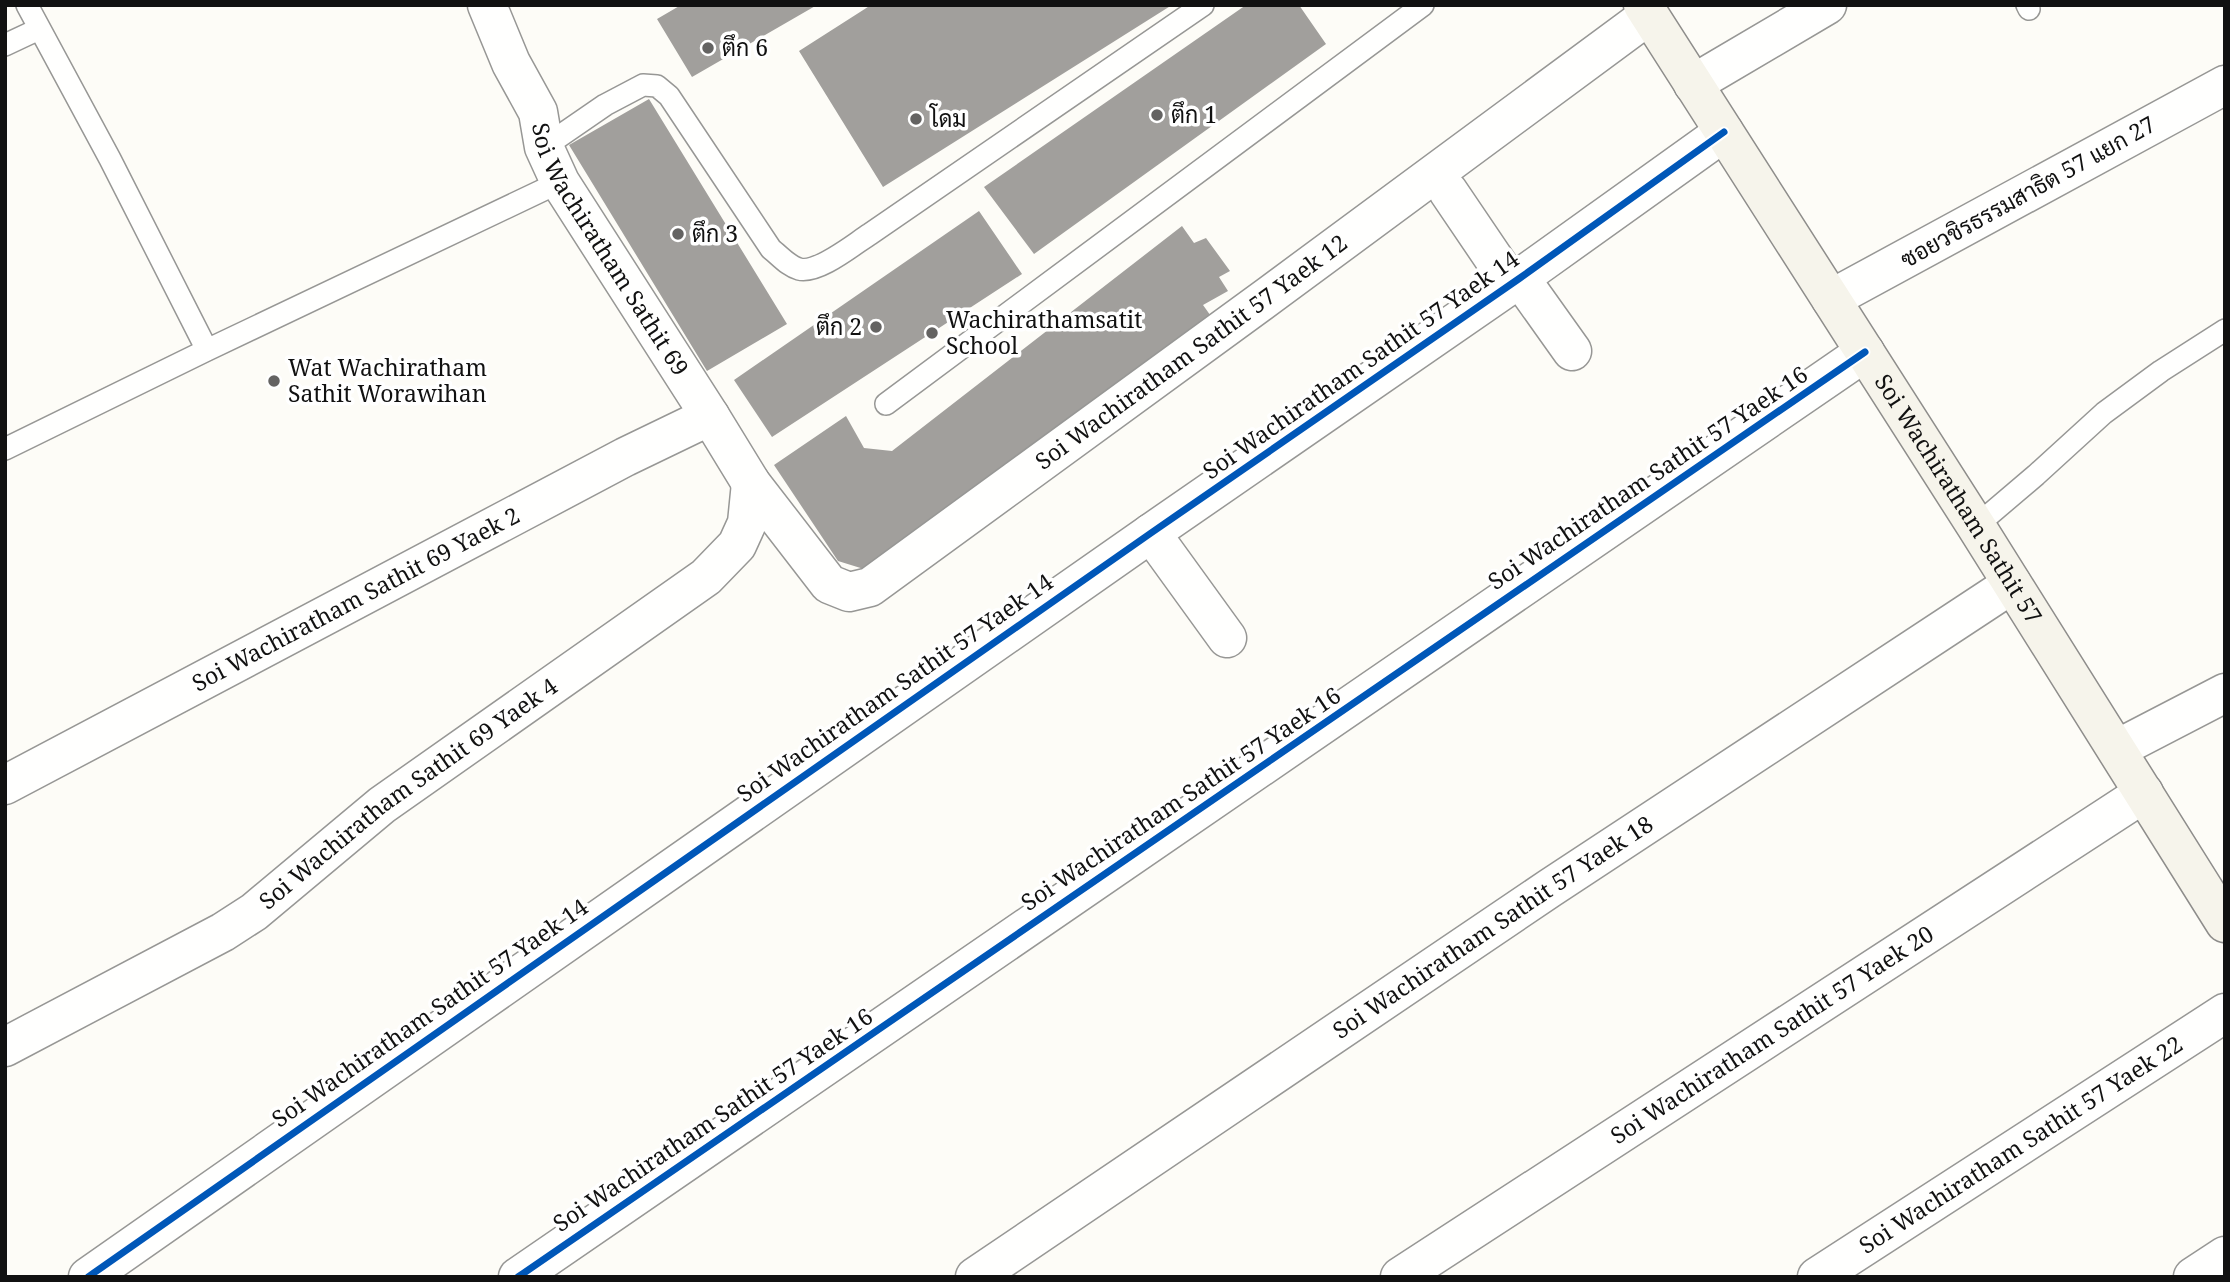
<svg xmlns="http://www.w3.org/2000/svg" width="2230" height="1282" font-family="'Noto Serif',Sarabun,serif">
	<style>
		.building { fill: #a19f9c }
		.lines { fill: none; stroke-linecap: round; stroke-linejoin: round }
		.lane-casing { stroke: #979795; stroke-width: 24 }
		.street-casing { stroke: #979795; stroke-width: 41 }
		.secondary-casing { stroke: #8e8d8b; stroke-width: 41 }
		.lane { stroke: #fffffe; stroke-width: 21 }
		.street { stroke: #fffffe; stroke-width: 38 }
		.secondary { stroke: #f6f4eb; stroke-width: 38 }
		.cycleway-casing { stroke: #fff; stroke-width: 11 }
		.cycleway { stroke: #0057b8; stroke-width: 7 }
		.poi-dot { fill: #646362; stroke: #fff; stroke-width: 2.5 }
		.labels { text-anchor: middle; stroke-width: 7; stroke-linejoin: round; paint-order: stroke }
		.poi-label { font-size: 23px; fill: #111; stroke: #fff; text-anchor: start }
		.street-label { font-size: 23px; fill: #111; stroke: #fff }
	</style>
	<rect width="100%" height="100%" fill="#fdfcf7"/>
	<path class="building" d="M681 5H817L692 77 657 19Z
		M871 5H1172L883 187 799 51Z
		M1246 5H1299L1326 44 1034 254 984 187Z
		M649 99 787 324 707 371 569 145Z
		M979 211 1022 274 772 437 734 380Z
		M1182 226 1194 243 1206 238 1230 271 1219 277 1228 291 1203 305 1213 319 867 570 838 561 774 465 846 416 864 448 892 451Z"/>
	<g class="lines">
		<g class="lane-casing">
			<path id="lane" d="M27 5 110 159 207 350
				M2027 5 2029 9
				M5 45 39 29
				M544 147 605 105 643 85 657 86 669 96 771 249C780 256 788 266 799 269 818 274 854 244 870 234L1203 5
				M886 404 1423 5
				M5 449 207 350 560 182
				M1976 526 2036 475 2104 413 2161 371 2225 330"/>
		</g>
		<g class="street-casing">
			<g id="street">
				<path id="s1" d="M487 5 511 63 538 112 544 147 560 182 710 416 751 483 829 584 849 592 870 587 1270 295 1649 15"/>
				<path d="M1693 84 1827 5"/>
				<path d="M1448 191 1511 284"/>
				<path d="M1520 278 1572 351"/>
				<path d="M1831 299 2225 85"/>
				<path d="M1151 533 1227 638"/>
				<path d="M2117 749 2225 693"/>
				<path id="s2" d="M5 785 625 457 710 416"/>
				<path id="s3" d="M5 1047 223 932 254 912 382 805 706 577 737 545 747 523 751 483"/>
				<path d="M88 1277 1151 533 1520 278 1724 132"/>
				<path d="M518 1277 1865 352"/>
				<path id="s4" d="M975 1277 1550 888 2012 584"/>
				<path id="s5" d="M1400 1277 2144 793"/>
				<path id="s6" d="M1817 1277 2225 1013"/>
				<path d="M2193 1277 2225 1256"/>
			</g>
		</g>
		<g class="secondary-casing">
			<g id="secondary">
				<path id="s7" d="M1643 5 1976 526 2225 923"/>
			</g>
		</g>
		<use href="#lane" class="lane"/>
		<use href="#street" class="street"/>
		<use href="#secondary" class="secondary"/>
		<g class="cycleway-casing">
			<path id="cycleway" d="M88 1277 1151 533 1520 278 1724 132
				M518 1277 1865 352"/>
		</g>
		<use href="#cycleway" class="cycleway"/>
	</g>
	<g class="poi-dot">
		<circle cx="708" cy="48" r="7"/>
		<circle cx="1157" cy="115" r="7"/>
		<circle cx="916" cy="119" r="7"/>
		<circle cx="678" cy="234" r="7"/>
		<circle cx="876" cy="327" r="7"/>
		<circle cx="932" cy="333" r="7"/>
		<circle cx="274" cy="381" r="7"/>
	</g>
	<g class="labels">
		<g class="poi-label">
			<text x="722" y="56">ตึก 6</text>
			<text x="1171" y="123">ตึก 1</text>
			<text x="930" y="127">โดม</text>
			<text x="692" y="242">ตึก 3</text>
			<text x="946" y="328">Wachirathamsatit<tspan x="946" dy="26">School</tspan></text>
			<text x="862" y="335" text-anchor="end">ตึก 2</text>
			<text x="288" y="376">Wat Wachiratham<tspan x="288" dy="26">Sathit Worawihan</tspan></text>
		</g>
		<g class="street-label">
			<text transform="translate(2028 192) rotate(-29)" y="8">ซอยวชิรธรรมสาธิต 57 แยก 27</text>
			<text dy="8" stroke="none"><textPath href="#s1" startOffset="275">Soi Wachiratham Sathit 69</textPath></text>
			<text dy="8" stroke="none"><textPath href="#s1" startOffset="1118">Soi Wachiratham Sathit 57 Yaek 12</textPath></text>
			<text transform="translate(1361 365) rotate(-35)" y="8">Soi Wachiratham Sathit 57 Yaek 14</text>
			<text transform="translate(1648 478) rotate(-34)" y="8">Soi Wachiratham Sathit 57 Yaek 16</text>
			<text dy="8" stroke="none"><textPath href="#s7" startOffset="586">Soi Wachiratham Sathit 57</textPath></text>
			<text dy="8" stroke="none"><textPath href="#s2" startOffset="397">Soi Wachiratham Sathit 69 Yaek 2</textPath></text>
			<text transform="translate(895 688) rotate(-35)" y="8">Soi Wachiratham Sathit 57 Yaek 14</text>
			<text dy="8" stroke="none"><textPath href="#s3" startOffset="478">Soi Wachiratham Sathit 69 Yaek 4</textPath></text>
			<text transform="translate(1181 799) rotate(-34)" y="8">Soi Wachiratham Sathit 57 Yaek 16</text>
			<text dy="8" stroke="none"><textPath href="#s4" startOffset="625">Soi Wachiratham Sathit 57 Yaek 18</textPath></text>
			<text transform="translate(430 1013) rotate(-35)" y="8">Soi Wachiratham Sathit 57 Yaek 14</text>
			<text dy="8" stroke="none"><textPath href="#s5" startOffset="444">Soi Wachiratham Sathit 57 Yaek 20</textPath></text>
			<text transform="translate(713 1120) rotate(-34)" y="8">Soi Wachiratham Sathit 57 Yaek 16</text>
			<text dy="8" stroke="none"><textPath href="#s6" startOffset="243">Soi Wachiratham Sathit 57 Yaek 22</textPath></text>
		</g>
	</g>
	<rect width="2230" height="1282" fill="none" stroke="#111111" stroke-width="14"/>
</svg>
